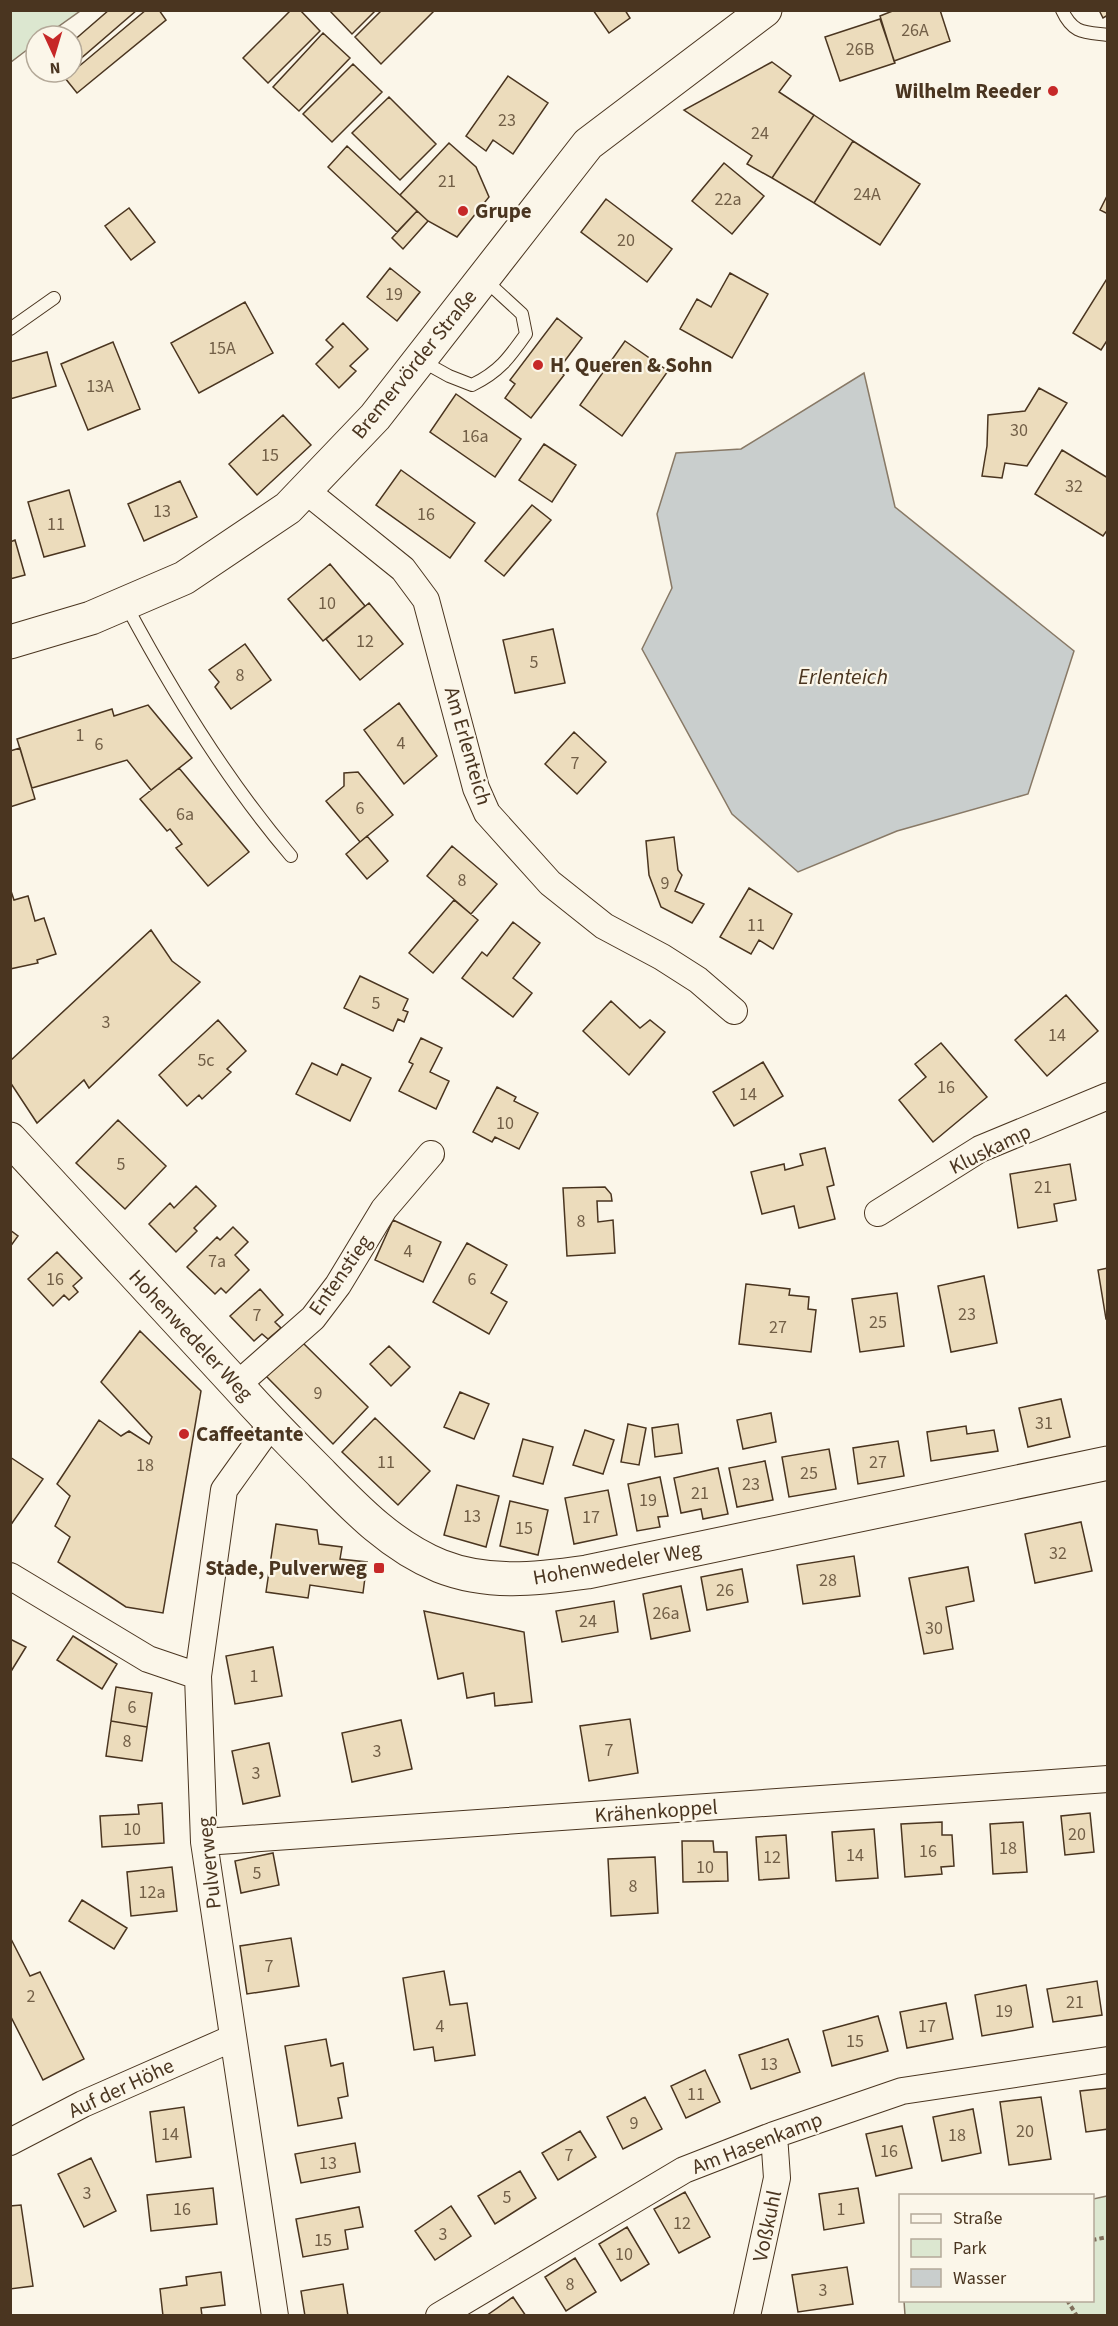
<svg xmlns="http://www.w3.org/2000/svg" width="1118" height="2326" font-family="'Source Sans 3',sans-serif">
	<style>
		.green { fill: #dce7d0; stroke: #887966; stroke-width: 1.5 }
		.water { fill: #c9cecd; stroke: #887966; stroke-width: 1.5 }
		.building { fill: #ecdcbc; stroke: #4a3520; stroke-width: 1.5 }
		.lines { fill: none; stroke-linecap: round; stroke-linejoin: round }
		.lane-casing { stroke: #4a3520; stroke-width: 14 }
		.street-casing { stroke: #4a3520; stroke-width: 28 }
		.secondary-casing { stroke: #4a3520; stroke-width: 35 }
		.path { stroke: #7f6f5c; stroke-width: 4; stroke-dasharray: 4.5 3; stroke-linecap: butt }
		.lane { stroke: #fbf6e9; stroke-width: 12 }
		.street { stroke: #fbf6e9; stroke-width: 26 }
		.secondary { stroke: #fbf6e9; stroke-width: 33 }
		.poi-dot { fill: #c62828; stroke: #fbf6e9; stroke-width: 2 }
		.labels { text-anchor: middle; stroke-width: 4.5; stroke-linejoin: round; paint-order: stroke }
		.number-label { font-size: 18px; fill: #725f47 }
		.poi-label { font-size: 21px; font-weight: bold; fill: #4a3520; stroke: #fbf6e9; text-anchor: start }
		.street-label { font-size: 21px; fill: #4a3520; stroke: #fbf6e9 }
		.water-label { font-size: 22px; font-style: italic; fill: #4a3520; stroke: #fbf6e9 }
	</style>
	<rect width="100%" height="100%" fill="#fbf6e9"/>
	<path class="green" d="M11 10H80V11L45 36H36V43L11 62Z
		M1107 2196V2315H905L904 2301 1092 2300 1093 2199Z"/>
	<path class="water" d="M864 373 895 507 1074 651 1028 794 897 831 798 872 732 814 642 649 672 588 657 514 676 453 741 449Z"/>
	<path class="building" d="M109 10H137L72 66V42Z
		M146 10H159L166 20 77 93 65 78Z
		M291 10H300L320 31 268 83 243 58Z
		M329 10H376L352 34Z
		M382 10H435L381 64 355 37Z
		M593 10H625L630 18 609 33Z
		M895 10H940L950 41 894 61 880 16Z
		M1099 10H1108V15L1103 18Z
		M880 19 895 63 840 81 825 37Z
		M323 33 350 58 299 111 273 87Z
		M772 62 791 76 779 92 814 115 772 178 747 164 752 156 684 110Z
		M353 64 382 92 332 142 303 114Z
		M508 76 548 103 513 154 493 140 486 151 466 136Z
		M389 97 436 144 400 180 352 133Z
		M814 115 853 141 814 203 772 178Z
		M853 141 920 184 880 245 814 203Z
		M449 143 476 167 489 197 457 237 428 221 400 195Z
		M347 146 417 211 397 232 328 167Z
		M724 163 764 196 732 234 692 201Z
		M1108 194V214L1100 210Z
		M606 199 672 249 647 282 581 232Z
		M129 208 155 242 131 260 105 226Z
		M417 211 428 221 403 249 392 238Z
		M390 268 420 292 397 321 367 297Z
		M730 273 768 294 732 358 680 329 697 299 711 307Z
		M1108 277V339L1101 350 1073 333Z
		M245 302 273 353 199 393 171 343Z
		M557 318 582 338 558 370 564 375 531 418 505 398 515 384 510 380Z
		M343 323 368 349 350 366 356 371 339 388 316 364 333 347 326 340Z
		M625 341 668 371 622 436 580 405Z
		M113 342 140 409 88 430 61 364Z
		M47 352 56 386 10 399V362Z
		M1039 388 1067 403 1027 466 1005 463 1002 478 982 476 987 446 988 415 1025 411Z
		M456 394 521 439 495 477 430 432Z
		M283 415 311 445 257 495 229 464Z
		M544 444 576 465 552 502 519 480Z
		M1062 450 1108 478V529L1103 536 1035 494Z
		M401 470 475 523 450 558 376 505Z
		M180 481 197 517 144 541 128 504Z
		M69 490 85 546 44 557 28 502Z
		M532 505 551 520 504 576 485 561Z
		M15 540 25 575 10 579V542Z
		M330 564 365 606 323 641 288 599Z
		M369 603 403 644 360 680 326 639Z
		M553 629 565 683 515 693 503 640Z
		M245 644 271 680 231 709 215 687 219 682 209 670Z
		M399 703 437 756 404 784 364 730Z
		M148 705 192 758 151 790 127 760 32 788 17 739 112 709 114 716Z
		M574 732 606 762 577 794 545 764Z
		M20 748 35 799 10 807V751Z
		M179 768 249 852 208 886 176 848 182 844 170 829 167 831 140 799Z
		M358 772 393 815 360 842 326 801 344 786V773Z
		M367 836 388 861 367 879 346 854Z
		M674 837 678 870 682 875 675 891 704 904 692 923 661 907 649 875 646 841Z
		M452 846 497 884 471 914 427 876Z
		M10 888 14 900 28 896 35 921 44 918 56 954 37 960 38 963 10 969Z
		M749 888 792 914 773 949 759 940 751 954 720 937Z
		M454 900 478 920 433 973 409 953Z
		M513 922 540 943 513 978 532 993 513 1017 462 978 482 952 487 956Z
		M151 930 172 961 200 982 89 1088 84 1080 37 1123 10 1082V1061Z
		M360 976 408 999 403 1010 408 1012 404 1022 398 1019 393 1031 344 1008Z
		M1066 995 1098 1031 1047 1076 1015 1040Z
		M611 1001 640 1028 650 1020 665 1032 629 1075 583 1031Z
		M218 1020 246 1051 227 1069 231 1072 202 1099 199 1095 187 1106 159 1075Z
		M421 1038 442 1048 430 1072 449 1081 436 1109 399 1091 413 1064 409 1062Z
		M941 1043 987 1097 933 1142 899 1100 926 1077 915 1064Z
		M763 1062 783 1096 734 1126 713 1092Z
		M312 1063 337 1075 342 1064 371 1078 350 1121 296 1094Z
		M497 1087 516 1097 514 1101 538 1113 519 1149 495 1137 492 1142 473 1132Z
		M118 1120 166 1166 125 1209 76 1163Z
		M825 1148 834 1185 827 1187 835 1219 799 1228 794 1206 762 1214 751 1172 784 1164 785 1170 803 1165 800 1154Z
		M1070 1164 1076 1200 1054 1204 1057 1221 1018 1228 1010 1174Z
		M196 1186 216 1206 194 1228 197 1231 176 1252 149 1224 170 1203 174 1208Z
		M605 1187 611 1194 612 1201H597L598 1222 613 1220 615 1253 567 1256 563 1188Z
		M393 1220 441 1242 423 1282 375 1260Z
		M233 1227 248 1242 235 1255 249 1270 226 1293 221 1288 215 1294 187 1267 217 1237 220 1240Z
		M10 1230 18 1236 10 1247Z
		M467 1243 507 1265 491 1293 507 1302 489 1334 433 1302Z
		M57 1252 82 1278 73 1286 78 1292 69 1300 64 1295 53 1306 28 1279Z
		M1108 1268V1319H1106L1098 1270Z
		M984 1276 997 1343 951 1352 938 1286Z
		M746 1284 790 1289 789 1295 809 1297 808 1309 816 1310 811 1352 739 1344Z
		M260 1289 283 1315 275 1322 281 1328 268 1339 262 1334 254 1341 230 1316Z
		M897 1293 904 1346 860 1352 852 1299Z
		M140 1331 201 1391 163 1613 126 1607 58 1562 70 1537 55 1526 70 1496 57 1484 99 1420 121 1436 129 1431 149 1444 152 1437 101 1382Z
		M302 1342 368 1407 333 1444 266 1376Z
		M389 1346 410 1367 391 1386 370 1364Z
		M460 1392 489 1404 474 1439 444 1427Z
		M1061 1399 1070 1437 1028 1447 1019 1408Z
		M771 1413 776 1442 743 1449 737 1420Z
		M375 1418 430 1471 398 1505 342 1452Z
		M628 1424 646 1428 639 1465 621 1462Z
		M678 1424 682 1453 655 1457 652 1428Z
		M966 1426 967 1434 994 1430 998 1451 931 1461 927 1432Z
		M585 1430 614 1440 603 1474 573 1465Z
		M523 1439 553 1447 543 1484 513 1476Z
		M898 1441 904 1476 858 1484 853 1448Z
		M829 1449 836 1489 789 1497 782 1457Z
		M10 1457 43 1479 10 1526Z
		M765 1461 773 1500 737 1507 729 1468Z
		M718 1468 728 1514 703 1519 701 1509 681 1513 674 1478Z
		M660 1477 668 1516 658 1517 660 1527 637 1531 628 1484Z
		M457 1485 499 1496 486 1547 444 1535Z
		M608 1490 617 1535 574 1544 565 1498Z
		M510 1501 548 1510 538 1555 500 1546Z
		M1081 1522 1092 1571 1035 1583 1025 1534Z
		M276 1524 317 1530 319 1544 342 1547 340 1559 367 1562 363 1593 310 1585 308 1598 266 1592Z
		M854 1556 860 1596 803 1604 797 1565Z
		M968 1567 974 1601 946 1607 953 1649 924 1654 909 1578Z
		M742 1569 748 1602 707 1610 701 1577Z
		M681 1586 690 1631 651 1639 643 1594Z
		M614 1601 618 1632 562 1642 556 1611Z
		M424 1611 524 1632 532 1702 495 1706 494 1693 467 1698 463 1673 438 1679Z
		M73 1636 117 1664 102 1689 57 1660Z
		M10 1639 26 1647 10 1673Z
		M273 1647 282 1696 235 1704 226 1656Z
		M116 1687 152 1693 147 1727 111 1721Z
		M630 1719 638 1773 589 1781 580 1726Z
		M401 1720 412 1769 352 1782 342 1733Z
		M111 1721 147 1727 142 1761 106 1756Z
		M269 1743 280 1796 243 1804 232 1751Z
		M162 1803 164 1843 102 1847 100 1816 139 1814 138 1805Z
		M1090 1813 1094 1852 1065 1855 1061 1816Z
		M942 1822V1835H952L954 1866 941 1867 942 1874 905 1877 901 1824Z
		M1023 1822 1027 1872 993 1874 990 1824Z
		M874 1829 878 1878 836 1881 832 1832Z
		M786 1835 789 1878 759 1880 756 1837Z
		M682 1841H713L714 1852H727L728 1881 683 1882Z
		M273 1853 279 1885 241 1893 235 1861Z
		M655 1857 658 1913 611 1916 608 1859Z
		M172 1867 177 1911 131 1916 127 1872Z
		M82 1900 127 1928 114 1949 69 1921Z
		M10 1937 30 1976 40 1972 84 2059 43 2080 10 2015Z
		M291 1938 299 1986 247 1994 240 1946Z
		M444 1971 450 2005 467 2003 475 2055 435 2061 433 2047 414 2050 403 1978Z
		M1097 1981 1102 2015 1053 2022 1047 1989Z
		M1026 1985 1033 2027 982 2036 975 1995Z
		M946 2003 953 2039 907 2048 900 2012Z
		M878 2016 888 2051 832 2066 823 2031Z
		M326 2039 331 2066 343 2063 348 2096 338 2098 342 2118 298 2126 285 2046Z
		M788 2039 800 2072 751 2089 739 2055Z
		M705 2070 720 2102 686 2118 671 2086Z
		M1108 2088V2129L1086 2132 1080 2091Z
		M645 2097 662 2129 623 2149 607 2117Z
		M1041 2097 1051 2159 1009 2165 1000 2102Z
		M184 2107 191 2157 156 2162 150 2112Z
		M973 2109 981 2153 942 2161 933 2117Z
		M902 2126 912 2168 876 2176 866 2134Z
		M580 2131 596 2157 558 2180 542 2153Z
		M355 2143 360 2172 301 2183 295 2154Z
		M91 2158 116 2211 84 2227 58 2174Z
		M520 2171 536 2198 495 2224 478 2196Z
		M213 2188 217 2224 151 2231 147 2195Z
		M858 2188 864 2223 824 2230 819 2194Z
		M685 2192 710 2237 679 2253 654 2209Z
		M21 2205 33 2286 10 2289V2206Z
		M451 2206 471 2236 435 2260 415 2231Z
		M359 2207 363 2227 345 2230 348 2249 303 2257 296 2219Z
		M627 2227 649 2264 621 2281 599 2244Z
		M575 2258 596 2292 566 2311 545 2277Z
		M847 2267 853 2304 798 2312 792 2275Z
		M221 2272 225 2305 201 2308 202 2316H163L160 2289 187 2285 186 2277Z
		M343 2284 348 2316H305L301 2291Z
		M513 2297 526 2316H486Z"/>
	<g class="lines">
		<g class="lane-casing">
			<path id="lane" d="M1062 10C1073 34 1084 32 1108 35
				M10 329 54 298
				M422 361 449 376 472 385C499 372 509 358 526 334L522 314 484 279
				M126 605C173 693 226 780 291 856"/>
		</g>
		<g class="street-casing">
			<path id="street" d="M305 490 403 569 426 600 476 788 487 813 550 883 604 926 662 957 698 980 734 1011
				M878 1213 980 1149 1108 1096
				M237 1385 313 1318 338 1285 384 1209 431 1154
				M272 1423 224 1490 198 1676 204 1842 275 2316
				M10 1576 148 1659 198 1676
				M204 1842 1108 1779
				M10 2142 83 2104 233 2038
				M439 2316 684 2170 774 2135 902 2091 1108 2060
				M747 2316 777 2178 774 2135"/>
		</g>
		<g class="secondary-casing">
			<path id="secondary" d="M10 642 91 618 184 578 288 508 375 417 588 144 765 10
				M10 1139C85 1220 160 1302 235 1383 262 1413 290 1442 319 1471 355 1508 391 1546 440 1566 488 1585 537 1579 587 1572L1108 1463"/>
		</g>
		<path class="path" d="M1092 2240 1108 2237
			M1067 2300 1077 2316"/>
		<use href="#lane" class="lane"/>
		<use href="#street" class="street"/>
		<use href="#secondary" class="secondary"/>
	</g>
	<g class="poi-dot">
		<circle cx="1053" cy="91" r="6"/>
		<circle cx="463" cy="211" r="6"/>
		<circle cx="538" cy="365" r="6"/>
		<circle cx="184" cy="1434" r="6"/>
		<rect x="373" y="1562" width="12" height="12" rx="3"/>
	</g>
	<g class="labels">
		<g class="number-label">
			<text x="915" y="36">26A</text>
			<text x="860" y="55">26B</text>
			<text x="507" y="126">23</text>
			<text x="760" y="139">24</text>
			<text x="447" y="187">21</text>
			<text x="867" y="200">24A</text>
			<text x="728" y="205">22a</text>
			<text x="626" y="246">20</text>
			<text x="394" y="300">19</text>
			<text x="222" y="354">15A</text>
			<text x="100" y="392">13A</text>
			<text x="1019" y="436">30</text>
			<text x="475" y="442">16a</text>
			<text x="270" y="461">15</text>
			<text x="1074" y="492">32</text>
			<text x="162" y="517">13</text>
			<text x="426" y="520">16</text>
			<text x="56" y="530">11</text>
			<text x="327" y="609">10</text>
			<text x="365" y="647">12</text>
			<text x="534" y="668">5</text>
			<text x="240" y="681">8</text>
			<text x="80" y="741">1</text>
			<text x="401" y="749">4</text>
			<text x="99" y="750">6</text>
			<text x="575" y="769">7</text>
			<text x="360" y="814">6</text>
			<text x="185" y="820">6a</text>
			<text x="462" y="886">8</text>
			<text x="665" y="889">9</text>
			<text x="756" y="931">11</text>
			<text x="376" y="1009">5</text>
			<text x="106" y="1028">3</text>
			<text x="1057" y="1041">14</text>
			<text x="206" y="1066">5c</text>
			<text x="946" y="1093">16</text>
			<text x="748" y="1100">14</text>
			<text x="505" y="1129">10</text>
			<text x="121" y="1170">5</text>
			<text x="1043" y="1193">21</text>
			<text x="581" y="1227">8</text>
			<text x="408" y="1257">4</text>
			<text x="217" y="1267">7a</text>
			<text x="55" y="1285">16</text>
			<text x="472" y="1285">6</text>
			<text x="967" y="1320">23</text>
			<text x="257" y="1321">7</text>
			<text x="878" y="1328">25</text>
			<text x="778" y="1333">27</text>
			<text x="318" y="1399">9</text>
			<text x="1044" y="1429">31</text>
			<text x="386" y="1468">11</text>
			<text x="878" y="1468">27</text>
			<text x="145" y="1471">18</text>
			<text x="809" y="1479">25</text>
			<text x="751" y="1490">23</text>
			<text x="700" y="1499">21</text>
			<text x="648" y="1506">19</text>
			<text x="472" y="1522">13</text>
			<text x="591" y="1523">17</text>
			<text x="524" y="1534">15</text>
			<text x="1058" y="1559">32</text>
			<text x="828" y="1586">28</text>
			<text x="725" y="1596">26</text>
			<text x="666" y="1619">26a</text>
			<text x="588" y="1627">24</text>
			<text x="934" y="1634">30</text>
			<text x="254" y="1682">1</text>
			<text x="132" y="1713">6</text>
			<text x="127" y="1747">8</text>
			<text x="609" y="1756">7</text>
			<text x="377" y="1757">3</text>
			<text x="256" y="1779">3</text>
			<text x="132" y="1835">10</text>
			<text x="1077" y="1840">20</text>
			<text x="1008" y="1854">18</text>
			<text x="928" y="1857">16</text>
			<text x="855" y="1861">14</text>
			<text x="772" y="1863">12</text>
			<text x="705" y="1873">10</text>
			<text x="257" y="1879">5</text>
			<text x="633" y="1892">8</text>
			<text x="152" y="1898">12a</text>
			<text x="269" y="1972">7</text>
			<text x="31" y="2002">2</text>
			<text x="1075" y="2008">21</text>
			<text x="1004" y="2017">19</text>
			<text x="440" y="2032">4</text>
			<text x="927" y="2032">17</text>
			<text x="855" y="2047">15</text>
			<text x="769" y="2070">13</text>
			<text x="696" y="2100">11</text>
			<text x="634" y="2129">9</text>
			<text x="1025" y="2137">20</text>
			<text x="170" y="2140">14</text>
			<text x="957" y="2141">18</text>
			<text x="889" y="2157">16</text>
			<text x="569" y="2161">7</text>
			<text x="328" y="2169">13</text>
			<text x="87" y="2199">3</text>
			<text x="507" y="2203">5</text>
			<text x="182" y="2215">16</text>
			<text x="841" y="2215">1</text>
			<text x="682" y="2229">12</text>
			<text x="443" y="2240">3</text>
			<text x="323" y="2246">15</text>
			<text x="624" y="2260">10</text>
			<text x="570" y="2290">8</text>
			<text x="823" y="2296">3</text>
		</g>
		<g class="poi-label">
			<text x="1041" y="98" text-anchor="end">Wilhelm Reeder</text>
			<text x="475" y="218">Grupe</text>
			<text x="550" y="372">H. Queren &amp; Sohn</text>
			<text x="196" y="1441">Caffeetante</text>
			<text x="367" y="1575" text-anchor="end">Stade, Pulverweg</text>
		</g>
		<g class="street-label">
			<text transform="translate(414 364) rotate(-51)" y="7">Bremervörder Straße</text>
			<text transform="translate(468 746) rotate(74)" y="7">Am Erlenteich</text>
			<text transform="translate(990 1149) rotate(-26)" y="7">Kluskamp</text>
			<text transform="translate(340 1275) rotate(-55)" y="7">Entenstieg</text>
			<text transform="translate(191 1335) rotate(47)" y="7">Hohenwedeler Weg</text>
			<text transform="translate(617 1563) rotate(-10)" y="7">Hohenwedeler Weg</text>
			<text transform="translate(656 1811) rotate(-4)" y="7">Krähenkoppel</text>
			<text transform="translate(209 1863) rotate(-96)" y="7">Pulverweg</text>
			<text transform="translate(121 2088) rotate(-25)" y="7">Auf der Höhe</text>
			<text transform="translate(757 2143) rotate(-21)" y="7">Am Hasenkamp</text>
			<text transform="translate(767 2226) rotate(-78)" y="7">Voßkuhl</text>
		</g>
		<g class="water-label">
			<text x="843" y="684">Erlenteich</text>
		</g>
	</g>
	<rect width="1118" height="2326" fill="none" stroke="#4a3520" stroke-width="24"/>
	<rect x="899" y="2194" width="195" height="108" fill="#fbf6e9" stroke="#b4a999" stroke-width="1.5"/>
	<rect x="911" y="2214" width="30" height="9" fill="#fbf6e9" stroke="#b4a999" stroke-width="1.5"/>
	<text x="953" y="2224" font-size="18" fill="#4a3520">Straße</text>
	<rect x="911" y="2239" width="30" height="18" fill="#dce7d0" stroke="#b4a999" stroke-width="1.5"/>
	<text x="953" y="2254" font-size="18" fill="#4a3520">Park</text>
	<rect x="911" y="2269" width="30" height="18" fill="#c9cecd" stroke="#b4a999" stroke-width="1.5"/>
	<text x="953" y="2284" font-size="18" fill="#4a3520">Wasser</text>
	<g transform="translate(54 54) rotate(176)"><circle r="28" fill="#fbf6e9" stroke="#b4a999" stroke-width="1.5"/>
	<path d="M0-4.5L10 22L0 15L-10 22Z" fill="#c62828"/>
	<text y="-9" font-size="16" font-weight="bold" text-anchor="middle" fill="#4a3520">N</text>
	</g>
</svg>
